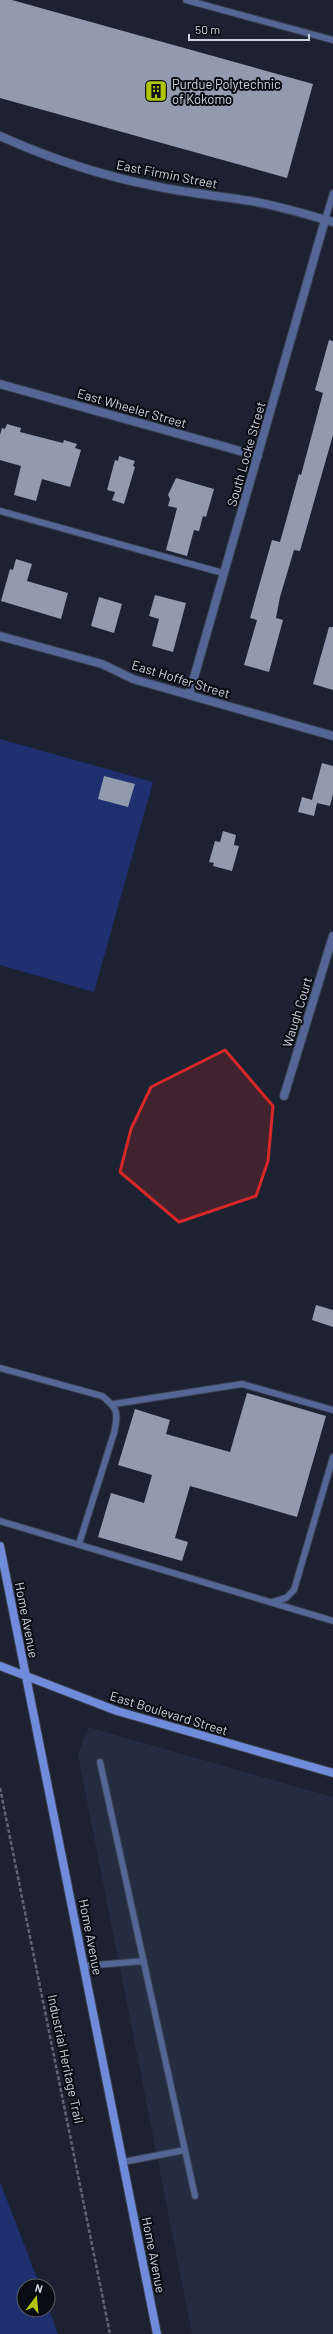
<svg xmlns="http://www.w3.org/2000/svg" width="333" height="2334" font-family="Barlow,sans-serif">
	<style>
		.built { fill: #232c41 }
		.green { fill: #1e306f }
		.building { fill: #929aae }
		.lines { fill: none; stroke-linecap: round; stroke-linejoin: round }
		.service-casing { stroke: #393e4e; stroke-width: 8 }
		.minor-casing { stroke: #393e4e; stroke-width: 10 }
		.secondary-casing { stroke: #393e4e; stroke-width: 10 }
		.path { stroke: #5e6472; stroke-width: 2.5; stroke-dasharray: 4 2; stroke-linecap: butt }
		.service { stroke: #546696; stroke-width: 6 }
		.minor { stroke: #546696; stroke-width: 8 }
		.secondary { stroke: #6f8bd9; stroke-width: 8 }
		.marked { fill: #d62828; fill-opacity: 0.2; stroke: #d62828; stroke-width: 3; stroke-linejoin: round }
		.labels { text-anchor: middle; stroke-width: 4; stroke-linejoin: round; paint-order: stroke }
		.poi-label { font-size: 13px; fill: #d0d4df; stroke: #090c13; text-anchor: start }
		.street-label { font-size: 13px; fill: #d0d4df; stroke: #090c13 }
	</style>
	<rect width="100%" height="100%" fill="#1c2232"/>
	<path class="built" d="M88 1727 333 1797V2334H192L78 1755Z"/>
	<path class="green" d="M0 739 153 782 94 992 0 965Z
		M0 2182 40 2286H24V2310H48V2307L58 2334H0Z"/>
	<path class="building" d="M0 0H12L313 84 287 178 0 98Z
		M329 340 333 341V435L300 551 294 550 280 597 276 618 283 620 269 672 244 665 257 620 250 618 272 540 280 542 299 474 301 475 323 393 315 390Z
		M7 424 21 428 20 432 63 443 64 440 77 444 75 448 81 450 70 487 42 479 36 501 14 495 21 466 0 460V435L2 428 5 429Z
		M119 456 135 461 133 466 135 467 124 504 112 500 115 492 107 490 115 460 118 461Z
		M176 478 214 489 206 517 203 516 199 531 194 530 187 556 166 550 177 508 168 506 170 499 168 495Z
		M16 559 32 564 27 581 68 593 61 619 1 601 10 569 13 570Z
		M155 595 186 603 173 652 152 646 159 619 149 616Z
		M99 597 122 604 114 633 91 626Z
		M329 627H333V690L313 684Z
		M322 763 333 766V794L330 806 317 803 314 816 298 812 302 797 312 800Z
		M104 776 135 784 128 807 98 799Z
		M223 831 236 835 234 845 239 846 232 871 213 866 214 863 209 862 215 841 220 842Z
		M316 1305 333 1310V1327L312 1320Z
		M247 1393 326 1416 297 1517 190 1486 175 1538 188 1542 182 1561 98 1537 111 1493 144 1503 152 1475 118 1465 135 1409 170 1420 166 1434 230 1452Z"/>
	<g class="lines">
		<g class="service-casing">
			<path id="service" d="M186 0 333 40
				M325 220 333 193
				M0 511 223 573
				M0 1368 102 1396C119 1409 118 1413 114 1433L79 1544
				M114 1404 242 1384 333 1410
				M0 1521 333 1621
				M272 1602 286 1598 294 1590 333 1457
				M100 1762 195 2196
				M84 1966 144 1961
				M123 2162 185 2150"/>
		</g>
		<g class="minor-casing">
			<path id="minor" d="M0 136C49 158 102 176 155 186 187 193 219 196 251 201 279 206 306 214 333 222
				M0 384 258 456
				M0 636 102 664 133 679 333 736
				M189 695 325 220
				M284 1096 333 936"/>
		</g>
		<g class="secondary-casing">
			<path id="secondary" d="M0 1546 157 2334
				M0 1666 117 1711 333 1773"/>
		</g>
		<path class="path" d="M0 1788 110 2334"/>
		<use href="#service" class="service"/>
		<use href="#minor" class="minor"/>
		<use href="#secondary" class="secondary"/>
	</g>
	<path class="marked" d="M225 1050 273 1106 268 1161 256 1196 179 1222 120 1172 131 1129 151 1087Z"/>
	<defs>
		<g id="building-square" transform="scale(1.15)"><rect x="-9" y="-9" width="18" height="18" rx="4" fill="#afc508" stroke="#090c13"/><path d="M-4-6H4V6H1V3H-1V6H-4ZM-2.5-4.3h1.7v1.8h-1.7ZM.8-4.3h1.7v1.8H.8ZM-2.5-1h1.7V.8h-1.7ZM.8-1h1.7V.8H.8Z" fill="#111"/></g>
	</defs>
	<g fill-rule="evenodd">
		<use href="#building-square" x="156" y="91"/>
	</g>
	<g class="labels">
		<g class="poi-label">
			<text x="172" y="89">Purdue Polytechnic<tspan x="172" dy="15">of Kokomo</tspan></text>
		</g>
		<g class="street-label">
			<text transform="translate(167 174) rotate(11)" y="5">East Firmin Street</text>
			<text transform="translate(132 408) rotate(16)" y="5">East Wheeler Street</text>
			<text transform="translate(246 454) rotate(-74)" y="5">South Locke Street</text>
			<text transform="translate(181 679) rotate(17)" y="5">East Hoffer Street</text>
			<text transform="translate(297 1012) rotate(-73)" y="5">Waugh Court</text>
			<text transform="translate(27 1620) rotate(79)" y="5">Home Avenue</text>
			<text transform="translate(169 1713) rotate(17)" y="5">East Boulevard Street</text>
			<text transform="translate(91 1937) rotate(79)" y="5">Home Avenue</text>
			<text transform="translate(66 2059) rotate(78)" y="5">Industrial Heritage Trail</text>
			<text transform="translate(154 2255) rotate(79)" y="5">Home Avenue</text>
		</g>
	</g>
	<g transform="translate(36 2298) rotate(16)"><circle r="19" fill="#090c13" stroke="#595c65"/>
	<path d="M0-3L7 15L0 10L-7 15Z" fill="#afc508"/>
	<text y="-6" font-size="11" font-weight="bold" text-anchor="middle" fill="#d0d4df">N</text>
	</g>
	<path d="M189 34v6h120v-6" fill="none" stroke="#d0d4df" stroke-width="2"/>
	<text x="195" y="34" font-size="12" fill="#d0d4df" stroke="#090c13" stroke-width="3" paint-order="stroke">50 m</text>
</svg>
